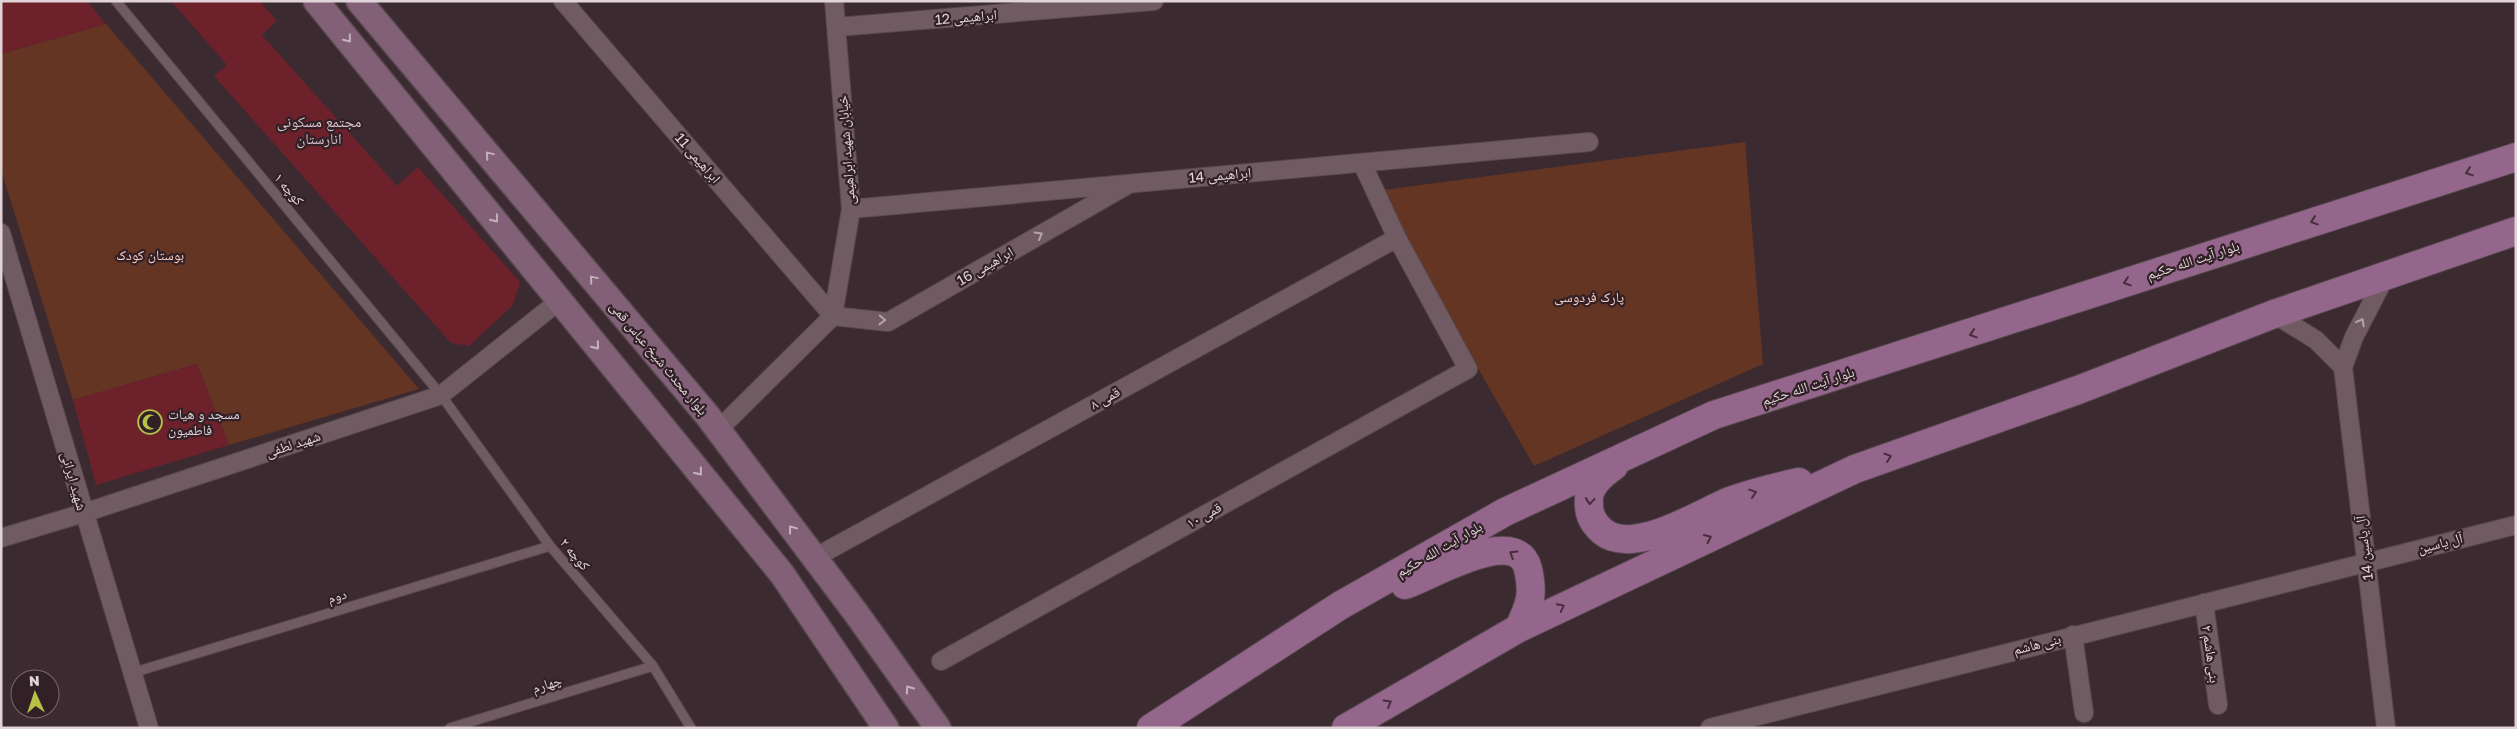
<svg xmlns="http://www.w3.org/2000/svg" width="2517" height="729" font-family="'Golos Text','Noto Naskh Arabic',sans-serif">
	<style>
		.green { fill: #643523 }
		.building { fill: #6d222b }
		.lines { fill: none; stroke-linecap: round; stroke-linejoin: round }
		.lane-casing { stroke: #57484e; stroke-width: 11 }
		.street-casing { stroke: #57484e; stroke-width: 20 }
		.secondary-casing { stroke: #57484e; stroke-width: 28 }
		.primary-casing { stroke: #57484e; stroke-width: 30 }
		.lane { stroke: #705b63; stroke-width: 9 }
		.street { stroke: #705b63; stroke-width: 18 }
		.secondary { stroke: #826178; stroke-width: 25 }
		.primary { stroke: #94668c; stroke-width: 28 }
		.oneway { stroke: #c4b2bb }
		.oneway2 { stroke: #462e3b }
		.oneway3 { stroke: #b3a4a9 }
		.labels { text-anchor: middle; stroke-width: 4.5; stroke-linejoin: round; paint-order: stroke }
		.street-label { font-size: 14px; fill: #e0d4d8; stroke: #322027 }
		.park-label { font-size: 14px; fill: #fcd0c0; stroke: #322027 }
		.poi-label { font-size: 14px; fill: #e0d4d8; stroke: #322027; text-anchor: start }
		.neighbourhood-label { font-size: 15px; fill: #d9c1ca; stroke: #322027 }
	</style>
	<rect width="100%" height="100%" fill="#3c2a31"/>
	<path class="green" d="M106 24 419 389 229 445 197 364 73 400 1 170V54Z
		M1745 142 1763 364 1534 466 1376 191Z"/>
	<path class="building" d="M1 1H87L106 24 1 54Z
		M171 1H260L277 21 262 35 397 186 418 167 520 282 513 305 469 346 451 343 214 76 227 65Z
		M197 364 229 445 96 485 73 400Z"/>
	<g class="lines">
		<g class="lane-casing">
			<path id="lane" d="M116 1 441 395 550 546 653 666 691 728
				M132 673 550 546
				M450 728 653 666"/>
		</g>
		<g class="street-casing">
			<path id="street" d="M563 1 833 316 888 322 1129 184
				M837 27 1154 1
				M851 209 1589 142
				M1 233 149 728
				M2385 277 2354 337 2343 367 2386 728
				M2274 314 2316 340 2343 367
				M718 430 833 316 851 209 834 1
				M1 538 84 513 441 395 559 301
				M814 558 1397 238
				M2204 603 2218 705
				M2073 635 2084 713
				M941 661 1468 369 1397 238 1362 163
				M1710 728 2516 525"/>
		</g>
		<g class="secondary-casing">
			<path id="secondary" d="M316 1 782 574 886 728
				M359 1 707 415 856 613 938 728"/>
		</g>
		<g class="primary-casing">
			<path id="primary" d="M1614 466C1604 473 1590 484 1589 498 1588 512 1591 521 1602 531 1633 557 1698 514 1730 501 1752 493 1776 487 1799 482
				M1405 585C1430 577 1517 523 1528 569 1534 595 1530 604 1519 628
				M1151 728 1341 605 1505 512 1714 415 2516 157
				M1346 728 1519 628 1855 469 2078 390 2274 314 2516 231"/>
		</g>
		<use href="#lane" class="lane"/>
		<use href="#street" class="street"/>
		<use href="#secondary" class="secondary"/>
		<use href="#primary" class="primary"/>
	</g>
	<defs><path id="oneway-chevron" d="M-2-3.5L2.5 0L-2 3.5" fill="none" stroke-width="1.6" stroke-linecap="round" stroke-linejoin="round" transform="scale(1.25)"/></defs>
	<g class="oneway">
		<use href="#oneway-chevron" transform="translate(348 39) rotate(51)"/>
		<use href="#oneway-chevron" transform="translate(489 155) rotate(-130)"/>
		<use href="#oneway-chevron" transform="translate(495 219) rotate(52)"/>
		<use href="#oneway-chevron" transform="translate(593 279) rotate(-130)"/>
		<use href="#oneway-chevron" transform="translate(596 346) rotate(51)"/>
		<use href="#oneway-chevron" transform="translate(699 472) rotate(51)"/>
		<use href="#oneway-chevron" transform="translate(792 529) rotate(-127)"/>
		<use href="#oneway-chevron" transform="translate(909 689) rotate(-125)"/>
	</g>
	<g class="oneway2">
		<use href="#oneway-chevron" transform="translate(2469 172) rotate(162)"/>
		<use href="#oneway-chevron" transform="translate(2314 221) rotate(162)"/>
		<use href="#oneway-chevron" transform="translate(2127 282) rotate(161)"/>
		<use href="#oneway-chevron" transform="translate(1973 334) rotate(162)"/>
		<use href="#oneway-chevron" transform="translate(1888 457) rotate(-19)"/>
		<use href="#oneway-chevron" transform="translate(1753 493) rotate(-18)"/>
		<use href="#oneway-chevron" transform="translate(1590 501) rotate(95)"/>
		<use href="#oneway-chevron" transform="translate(1708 538) rotate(-25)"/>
		<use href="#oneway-chevron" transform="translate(1513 554) rotate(-148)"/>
		<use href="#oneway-chevron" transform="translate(1561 607) rotate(-26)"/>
		<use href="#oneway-chevron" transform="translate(1388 703) rotate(-30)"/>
	</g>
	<g class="oneway3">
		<use href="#oneway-chevron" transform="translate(1039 235) rotate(-30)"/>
		<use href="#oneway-chevron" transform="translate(882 320) rotate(1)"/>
		<use href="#oneway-chevron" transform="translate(2361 322) rotate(-62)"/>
	</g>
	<defs>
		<g id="mosque-ring" transform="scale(1.25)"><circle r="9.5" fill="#322027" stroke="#b6c148" stroke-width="1.5"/><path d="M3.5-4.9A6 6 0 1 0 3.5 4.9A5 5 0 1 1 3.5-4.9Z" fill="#b6c148"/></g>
	</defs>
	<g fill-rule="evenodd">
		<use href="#mosque-ring" x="150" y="422"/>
	</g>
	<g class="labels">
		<g class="street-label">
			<text transform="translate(966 17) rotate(-5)" y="5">ابراهیمی 12</text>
			<text transform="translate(846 150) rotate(-94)" y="5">خیابان شهید ابراهیمی</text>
			<text transform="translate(698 158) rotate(49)" y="5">ابراهیمی 11</text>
			<text transform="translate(1220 175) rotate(-5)" y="5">ابراهیمی 14</text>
			<text transform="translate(289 189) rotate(50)" y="5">کوچه ۱</text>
			<text transform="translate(2193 260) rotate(-18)" y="5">بلوار آیت الله حکیم</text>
			<text transform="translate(985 266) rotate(-30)" y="5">ابراهیمی 16</text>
			<text transform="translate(659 358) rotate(50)" y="5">بلوار محدث شیخ عباس قمی</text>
			<text transform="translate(1808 386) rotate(-18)" y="5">بلوار آیت الله حکیم</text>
			<text transform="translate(1105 398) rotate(-29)" y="5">قمی ۸</text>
			<text transform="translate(293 444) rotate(-18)" y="5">شهید لطفی</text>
			<text transform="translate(74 481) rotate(74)" y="5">شهید ایرانی</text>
			<text transform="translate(1204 515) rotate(-29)" y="5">قمی ۱۰</text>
			<text transform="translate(2440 543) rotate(-14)" y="5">آل یاسین</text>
			<text transform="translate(2364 548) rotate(-97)" y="5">آل یاسین 14</text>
			<text transform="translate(1439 549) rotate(-30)" y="5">بلوار آیت الله حکیم</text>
			<text transform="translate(575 554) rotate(50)" y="5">کوچه ۲</text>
			<text transform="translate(337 596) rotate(-17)" y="5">دوم</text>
			<text transform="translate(2037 644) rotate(-14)" y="5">بنی هاشم</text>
			<text transform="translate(2211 654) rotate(82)" y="5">بنی هاشم ۲</text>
			<text transform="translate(547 684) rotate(-17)" y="5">چهارم</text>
		</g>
		<g class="park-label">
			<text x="150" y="260">بوستان کودک</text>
			<text x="1589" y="302">پارک فردوسی</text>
		</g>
		<g class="poi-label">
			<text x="168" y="419">مسجد و هیات<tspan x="168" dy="16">فاطمیون</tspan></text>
		</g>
		<g class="neighbourhood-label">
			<text x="319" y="127">مجتمع مسکونی<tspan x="319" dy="17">انارستان</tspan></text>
		</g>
	</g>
	<rect width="2517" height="729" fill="none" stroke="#e0d4d8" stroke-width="5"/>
	<g transform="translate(35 694) rotate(357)"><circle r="24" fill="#322027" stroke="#78686e"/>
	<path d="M0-4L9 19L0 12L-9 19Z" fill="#b6c148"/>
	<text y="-8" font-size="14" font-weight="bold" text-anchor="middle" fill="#e0d4d8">N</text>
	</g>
</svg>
